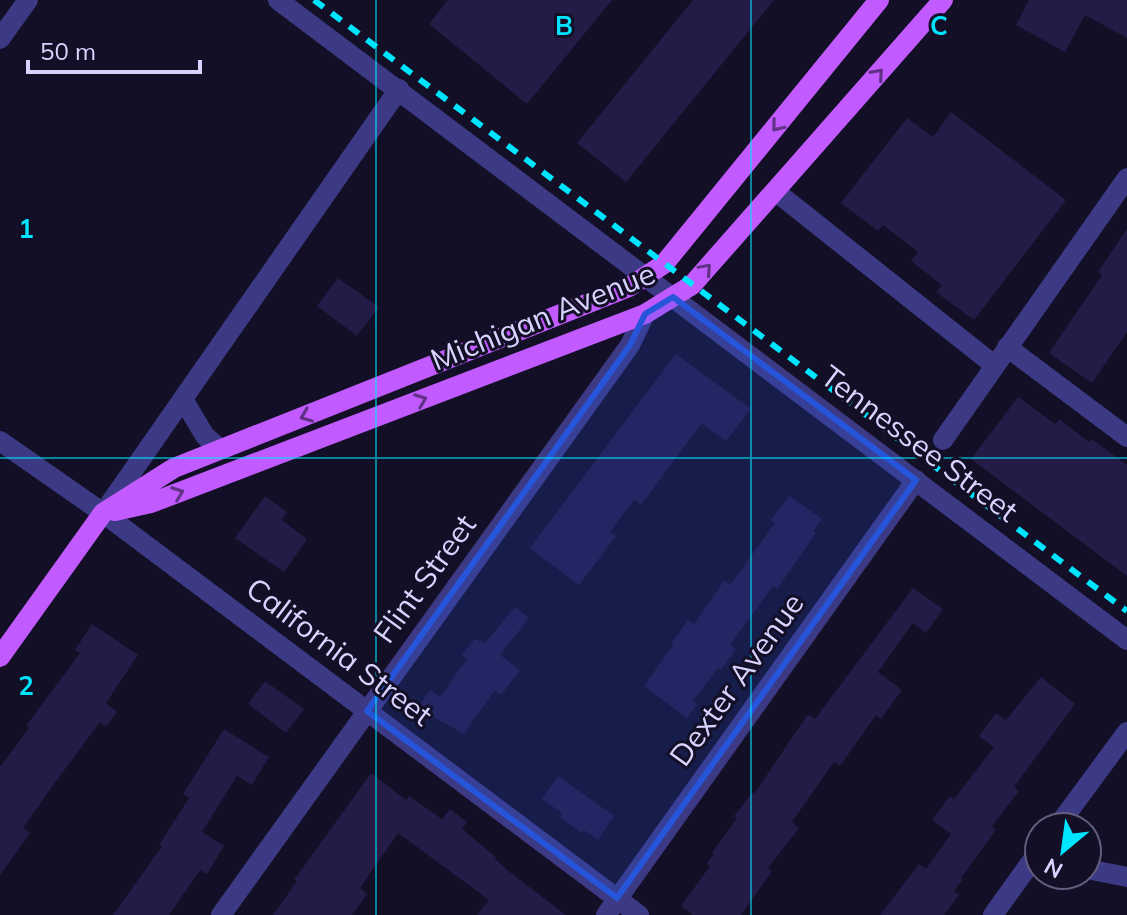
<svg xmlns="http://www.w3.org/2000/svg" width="1127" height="915" font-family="Mulish,sans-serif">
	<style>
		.building { fill: #241b47 }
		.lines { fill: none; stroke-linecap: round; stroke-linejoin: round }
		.minor { stroke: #3d3a85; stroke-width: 20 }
		.major { stroke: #c25bff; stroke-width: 20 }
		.rail { stroke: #00e5ff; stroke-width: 6; stroke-dasharray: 12 10; stroke-linecap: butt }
		.oneway { stroke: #623188 }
		.marked { fill: #2655da; fill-opacity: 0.2; stroke: #2655da; stroke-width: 6; stroke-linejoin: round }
		.grid { fill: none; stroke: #00e5ff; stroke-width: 2; stroke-opacity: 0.55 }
		.labels { text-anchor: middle; stroke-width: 6; stroke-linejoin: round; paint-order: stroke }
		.street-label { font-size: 30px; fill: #d9d4ff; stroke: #130f26 }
		.grid-label { font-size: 26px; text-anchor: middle; font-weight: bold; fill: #00e5ff; stroke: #130f26; stroke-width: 6; stroke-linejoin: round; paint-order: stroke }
	</style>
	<rect width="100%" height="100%" fill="#130f26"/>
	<path class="building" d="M448 0H612L527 104 429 24Z
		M693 0H774L626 182 577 143Z
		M1029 0H1127V38L1085 15 1065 52 1016 25Z
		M951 112 1066 200 974 320 936 292 942 285 911 261 918 252 883 225 878 231 841 203 907 118 933 137Z
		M1127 229V332L1092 383 1049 353 1102 275 1098 272Z
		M338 278 379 307 357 336 317 306Z
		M676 354 751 409 726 441 702 423 641 505 634 499 610 532 616 536 579 585 530 548Z
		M1018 397 1055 424 1059 419 1089 442 1092 439 1127 465V576L971 459Z
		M265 496 287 512 282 520 307 539 284 572 235 538Z
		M789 496 822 519 813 531 816 533 777 589 773 586 730 645 736 649 721 670 718 668 693 701 697 704 687 718 644 686 673 645 671 644 688 620 694 624 724 581 730 585 775 523 771 520Z
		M913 588 943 609 926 633 913 623 878 672 902 690 881 719 876 715 840 766 834 762 792 822 799 828 768 868 772 871 741 915H693L681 906 710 866 707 863 714 854 712 853 737 818 734 816 753 792 754 794 808 714 815 719Z
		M515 607 529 618 500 655 520 670 501 695 495 690 464 734 434 717 432 720 417 709 430 690 440 697 467 659 462 655 475 639 485 643Z
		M92 624 138 655 106 703 117 712 106 727 100 722 54 784 23 828 30 833 0 875V767L29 728 26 726 80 653 75 650Z
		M1041 677 1075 704 1014 787 1019 791 992 826 996 830 961 878 963 879 954 891 959 895 944 915H880L919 864 926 869 951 834 932 820 950 796 954 799 994 747 979 736 996 713 1006 720Z
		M265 681 304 709 286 733 248 704Z
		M224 729 269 757 252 785 237 776 202 832 224 846 207 874 200 870 169 915H113L162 846 159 845 189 798 183 794Z
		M371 773 406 800 409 796 442 819 450 809 467 822 462 829 496 857 495 859 507 870 566 915H477L489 900 398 833 360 888 367 894 352 915H273L297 881 294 880Z
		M558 776 614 816 598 840 584 830 582 833 560 817 562 813 542 799Z"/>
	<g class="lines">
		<path class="minor" d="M278 0 1127 640
			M0 39 28 0
			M775 191 994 365
			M1007 347 1127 437
			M183 399 205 436 220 449
			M943 440 1127 178
			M0 441 103 513 639 915
			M104 512 399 89
			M1057 827 1127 732
			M1087 869 1127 877
			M221 915 630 345 645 314
			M606 915 916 480
			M993 915 1039 851"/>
		<path class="major" d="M115 511 151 503 645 314 692 285 943 0
			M0 657 103 513 174 468 629 287 664 264 879 0"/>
		<path class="rail" d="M314 0 1127 611"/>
	</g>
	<defs><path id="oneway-chevron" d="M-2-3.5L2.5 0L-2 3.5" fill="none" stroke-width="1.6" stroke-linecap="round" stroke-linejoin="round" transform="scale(2)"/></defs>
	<g class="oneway">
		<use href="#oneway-chevron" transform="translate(878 74) rotate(-49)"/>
		<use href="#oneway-chevron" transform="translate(777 126) rotate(129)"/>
		<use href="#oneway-chevron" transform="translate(706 269) rotate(-48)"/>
		<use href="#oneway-chevron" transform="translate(421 400) rotate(-21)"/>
		<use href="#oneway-chevron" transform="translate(306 416) rotate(158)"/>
		<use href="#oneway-chevron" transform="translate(178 493) rotate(-21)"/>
	</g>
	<path class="marked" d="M673 297 916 480 617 898 367 711 630 345 645 314Z"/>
	<path class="grid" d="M376 0V915M751 0V915M0 458H1127"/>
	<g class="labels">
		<g class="street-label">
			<text transform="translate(543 317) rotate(-22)" y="10">Michigan Avenue</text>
			<text transform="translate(919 444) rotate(37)" y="10">Tennessee Street</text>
			<text transform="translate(425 579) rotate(-54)" y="10">Flint Street</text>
			<text transform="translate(339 652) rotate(37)" y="10">California Street</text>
			<text transform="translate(737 680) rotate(-54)" y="10">Dexter Avenue</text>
		</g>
	</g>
	<g class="grid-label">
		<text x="564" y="35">B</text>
		<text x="939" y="35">C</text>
		<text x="26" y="238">1</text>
		<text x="26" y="695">2</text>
	</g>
	<g transform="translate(1063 851) rotate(209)"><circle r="38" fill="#130f26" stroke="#625e7d" stroke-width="2"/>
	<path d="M0-6L14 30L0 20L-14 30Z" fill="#00e5ff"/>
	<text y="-12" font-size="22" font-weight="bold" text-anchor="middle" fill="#d9d4ff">N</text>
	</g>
	<path d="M28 60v12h172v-12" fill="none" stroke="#d9d4ff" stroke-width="4"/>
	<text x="40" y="60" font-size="24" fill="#d9d4ff" stroke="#130f26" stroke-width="6" paint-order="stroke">50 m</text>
</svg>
